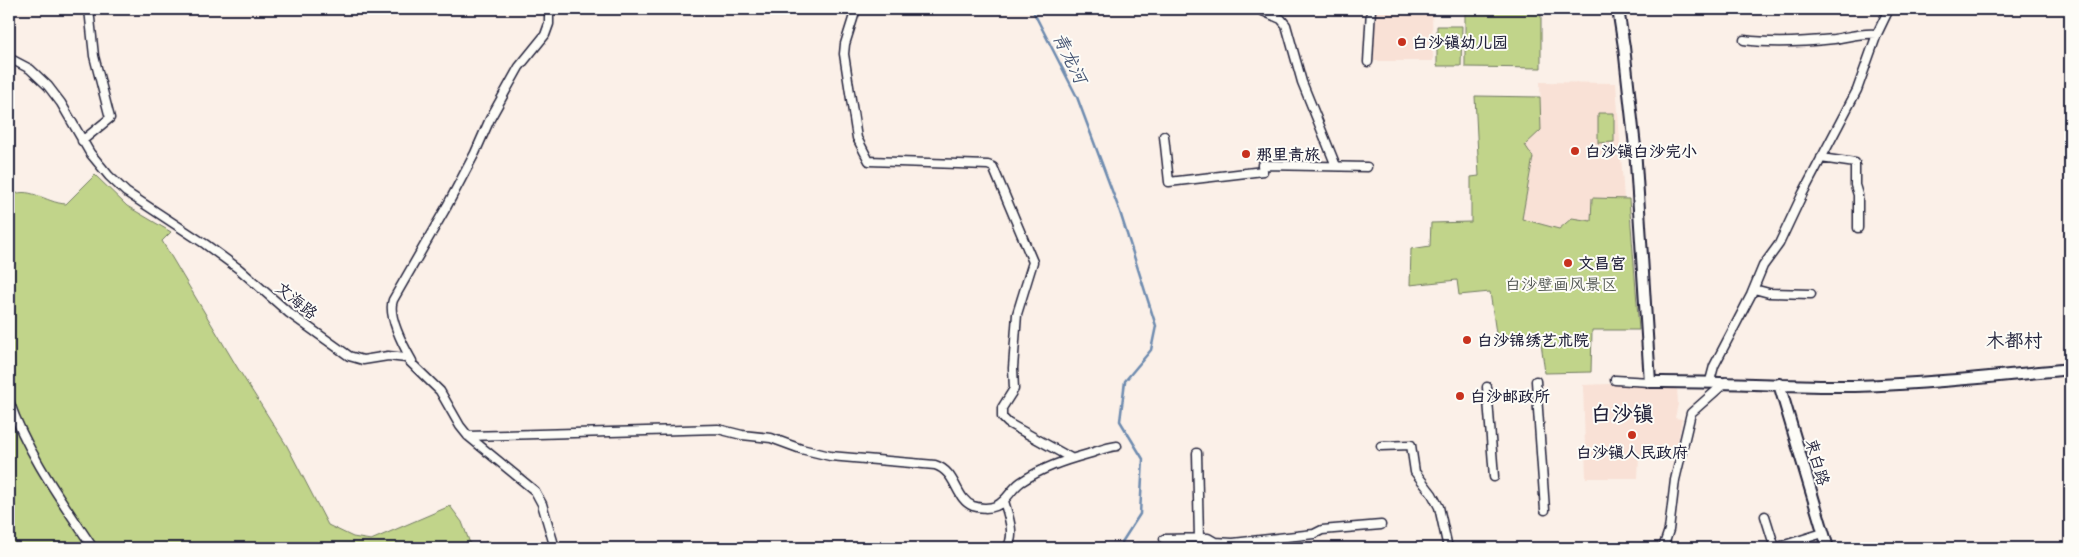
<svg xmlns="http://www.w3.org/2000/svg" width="2079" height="557" font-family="Mynerve,'LXGW WenKai TC',sans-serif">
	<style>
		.built { fill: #f9e1d6 }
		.green { fill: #c1d48a; stroke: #727b62 }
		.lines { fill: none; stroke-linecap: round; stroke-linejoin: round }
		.stream { stroke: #6e8baf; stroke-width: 2.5 }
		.minor-casing { stroke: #22223b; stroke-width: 11 }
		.major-casing { stroke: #22223b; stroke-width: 14 }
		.minor { stroke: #fdfcf7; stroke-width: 8 }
		.major { stroke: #fdfcf7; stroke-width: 10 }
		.poi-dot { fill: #c8321e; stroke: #fdfcf7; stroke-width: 2 }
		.labels { text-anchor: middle; stroke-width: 4; stroke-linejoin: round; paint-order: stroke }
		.poi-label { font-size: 16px; font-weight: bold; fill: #22223b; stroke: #fdfcf7; text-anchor: start }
		.park-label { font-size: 16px; fill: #525753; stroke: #fdfcf7 }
		.street-label { font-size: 16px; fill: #22223b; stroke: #fdfcf7 }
		.water-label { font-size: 18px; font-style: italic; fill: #485775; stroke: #fdfcf7 }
		.quarter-label { font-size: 19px; fill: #22223b; stroke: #fdfcf7 }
		.district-label { font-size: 21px; font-weight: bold; fill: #22223b; stroke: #fdfcf7 }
	</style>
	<rect width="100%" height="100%" fill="#fbf0e8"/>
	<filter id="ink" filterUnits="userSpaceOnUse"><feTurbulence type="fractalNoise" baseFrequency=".02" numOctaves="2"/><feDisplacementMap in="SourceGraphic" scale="10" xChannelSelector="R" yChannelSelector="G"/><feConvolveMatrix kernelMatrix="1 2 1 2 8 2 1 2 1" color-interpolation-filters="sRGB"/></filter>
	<g filter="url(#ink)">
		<path class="built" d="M1373 9H1432L1433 61H1370Z
			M1540 82 1616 83 1624 199 1592 198 1591 222 1572 218 1559 229 1522 219 1533 157 1524 145 1541 129Z
			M1608 384 1677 387 1678 404 1675 418 1682 419 1676 454 1651 453 1650 457H1639L1638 478H1586L1583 385Z"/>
		<path class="green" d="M1465 9H1541V68L1465 67Z
			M1437 26H1462L1461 66H1437Z
			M1475 96 1540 97 1541 130 1525 145 1533 157 1522 219 1559 229 1572 218 1591 221 1592 198 1629 199 1639 330H1592L1591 372 1545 373 1540 335 1497 340 1490 292 1459 295 1457 280 1410 285 1411 249 1430 246 1431 223 1471 222V177L1479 176Z
			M1598 113H1614V142L1598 143Z
			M95 175 127 206 171 232 162 241 237 367 287 446 328 525 353 537 371 540 450 506 462 522 471 546 489 541 491 548H9V197C28 184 45 203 66 204Z"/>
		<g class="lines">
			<path class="stream" d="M1032 9 1077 97 1120 212 1156 326 1151 350 1125 381 1120 421 1143 459 1140 514 1122 542"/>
			<g class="minor-casing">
				<path id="minor" d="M856 9 845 44 844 54 857 138 869 161 988 165 993 167 1033 262 1017 314 1013 368 1014 389 1002 408V417L1008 423 1071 458
					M1258 9 1281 19 1286 25 1302 82 1336 166
					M1744 40C1773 44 1805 42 1834 39 1849 37 1862 32 1877 34
					M9 58 30 69 48 86 61 103 90 153 109 176 126 192 205 244 239 269 289 313 349 356 363 360 388 356 406 358 440 391 460 426 468 436 535 491 542 504 555 548
					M1368 62 1371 9
					M1164 136 1169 182 1263 171 1262 165 1367 167
					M82 141 110 118 94 56 89 9
					M1821 158 1855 163V185L1858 195V228
					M1754 289 1769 293 1811 294
					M412 361C404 347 387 316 393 300L447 206 475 153 490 119 519 67 545 35 549 24V9
					M1615 380 1650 382
					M1536 381 1545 510
					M1710 381 1714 366 1751 295 1763 266 1779 244 1803 193 1857 90 1877 34 1889 9
					M1487 387 1494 477
					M9 401C28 455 62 501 93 548
					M468 436 718 429 742 435 771 438 801 449 830 456 935 465C957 472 955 499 973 506 979 508 989 509 996 506 1007 501 1011 489 1021 482 1042 468 1063 461 1088 454 1098 451 1107 447 1117 446
					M1381 446 1411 445 1415 472 1432 494 1439 507 1448 548
					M1197 453 1199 538
					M1004 501C1008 515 1016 535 1007 548
					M1765 516 1775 548
					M1164 539 1208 538 1215 542 1233 543 1314 534 1322 530 1381 525
					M1663 548 1669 530 1675 480 1691 413 1726 382
					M1775 548 1823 533"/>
			</g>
			<g class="major-casing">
				<path id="major" d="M1618 9 1624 47 1635 147 1650 382C1719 381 1787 387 1855 386 1927 384 1999 376 2070 369
					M1779 384 1828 548"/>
			</g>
			<use href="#minor" class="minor"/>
			<use href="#major" class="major"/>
		</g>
	</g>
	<g class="poi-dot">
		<circle cx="1402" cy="42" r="5"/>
		<circle cx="1575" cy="151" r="5"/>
		<circle cx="1246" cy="154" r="5"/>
		<circle cx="1568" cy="263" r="5"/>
		<circle cx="1467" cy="340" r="5"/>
		<circle cx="1460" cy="396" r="5"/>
		<circle cx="1632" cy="435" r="5"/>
	</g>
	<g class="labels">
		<g class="poi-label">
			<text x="1412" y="48">白沙镇幼儿园</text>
			<text x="1585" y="157">白沙镇白沙完小</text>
			<text x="1256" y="160">那里青旅</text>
			<text x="1578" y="269">文昌宫</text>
			<text x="1477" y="346">白沙锦绣艺术院</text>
			<text x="1470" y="402">白沙邮政所</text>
			<text x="1632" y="458" text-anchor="middle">白沙镇人民政府</text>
		</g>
		<g class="park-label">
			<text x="1561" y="290">白沙壁画风景区</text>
		</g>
		<g class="street-label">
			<text transform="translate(297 300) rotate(39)" y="6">文海路</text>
			<text transform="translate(1818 462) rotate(74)" y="6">束白路</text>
		</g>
		<g class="water-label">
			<text transform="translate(1070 58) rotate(64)" y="6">青龙河</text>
		</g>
		<g class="quarter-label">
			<text x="2014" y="347">木都村</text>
		</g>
		<g class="district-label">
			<text x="1622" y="421">白沙镇</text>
		</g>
	</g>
	<rect width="2079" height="557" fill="none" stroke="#fdfcf7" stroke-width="30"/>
	<rect x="15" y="15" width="2049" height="527" fill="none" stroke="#22223b" stroke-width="2" filter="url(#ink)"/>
</svg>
